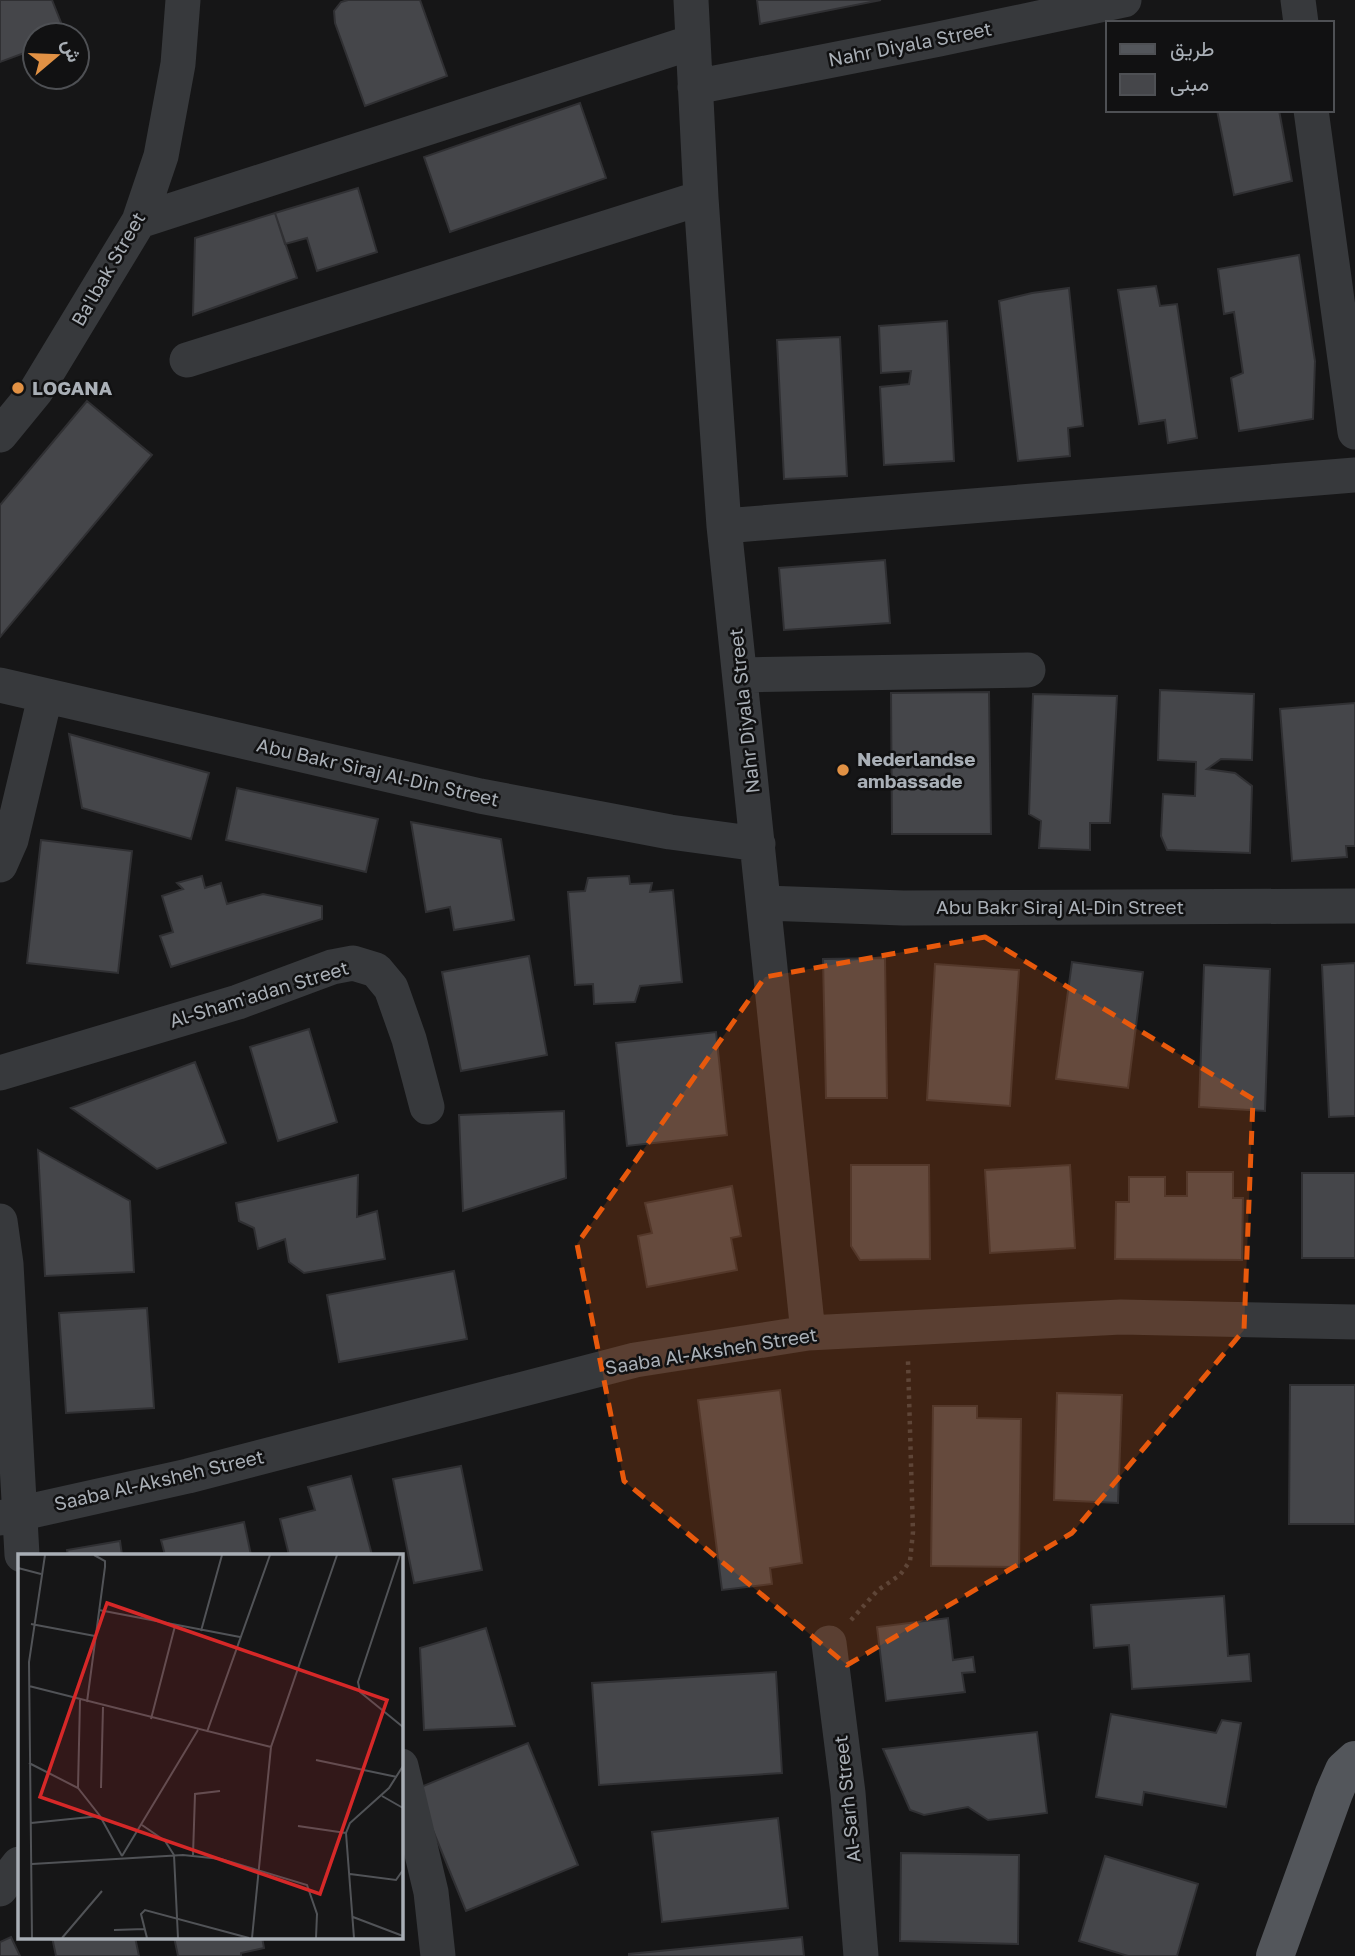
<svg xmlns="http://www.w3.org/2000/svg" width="1355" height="1956" font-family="'Golos Text',Vazirmatn,sans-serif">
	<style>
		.building { fill: #45464a; stroke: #303033; stroke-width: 2 }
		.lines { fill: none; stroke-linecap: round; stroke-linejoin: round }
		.path { stroke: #3d4043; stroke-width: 4.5; stroke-dasharray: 3.5 5; stroke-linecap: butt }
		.minor { stroke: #37393c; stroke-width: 35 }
		.major { stroke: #53565b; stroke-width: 38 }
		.marked { fill: #e8590c; fill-opacity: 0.2; stroke: #e8590c; stroke-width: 5; stroke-dasharray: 14 9; stroke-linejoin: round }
		.poi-dot { fill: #e19144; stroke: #111112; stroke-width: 2.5 }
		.labels { text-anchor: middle; stroke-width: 5; stroke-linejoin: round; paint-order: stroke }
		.street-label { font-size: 19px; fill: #a9afb6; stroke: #111112 }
		.poi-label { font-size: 19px; font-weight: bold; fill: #a9afb6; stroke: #111112; text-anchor: start }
		.inset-road { fill: none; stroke: #515357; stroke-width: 2 }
		.view { fill: #d62828; fill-opacity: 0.15; stroke: #d62828; stroke-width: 3.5 }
		.inset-edge { fill: none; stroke: #a9afb6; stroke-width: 3.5 }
	</style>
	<rect width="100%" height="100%" fill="#161617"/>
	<path class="building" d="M0 0H52L66 35H35V49L0 62Z
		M348 0H420L447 76 365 106 335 23 334 11 341 2Z
		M757 0H881L760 24Z
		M580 103 606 178 450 232 424 157Z
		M1217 110H1279L1292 181 1234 195Z
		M358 188 377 252 317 271 307 238 285 244 275 213Z
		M275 213 297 278 193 315 195 238Z
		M1299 255 1315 361 1313 419 1239 431 1231 378 1243 373 1234 312 1224 314 1218 269Z
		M1156 286 1160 306 1177 304 1197 438 1168 443 1165 420 1139 424 1118 290Z
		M1069 288 1083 426 1068 428 1070 456 1018 461 999 301 1032 293Z
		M947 321 954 461 884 465 880 387 909 384 911 371 881 373 879 326Z
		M840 337 847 476 784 479 777 340Z
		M87 401 152 455 0 637V505Z
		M885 560 890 623 784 630 779 568Z
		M1160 690 1254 694 1252 760 1221 759 1207 769 1235 773 1252 786 1250 853 1167 850 1161 836 1163 794 1195 796 1196 762 1158 760Z
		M989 692 991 834H892L891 693Z
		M1033 694 1117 696 1110 823H1090V850L1039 848 1041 821 1029 814Z
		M1355 703V846H1346L1347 857 1292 861 1280 709Z
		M69 734 209 773 191 839 82 808Z
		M237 788 378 819 366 872 226 840Z
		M411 822 501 839 514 920 454 930 450 907 426 912Z
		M41 840 132 851 118 973 27 963Z
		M202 876 205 888 221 883 227 904 263 894 322 906V919L171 967 160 936 173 932 162 896 183 889 177 883Z
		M629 876 630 884 652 883 650 892 673 890 682 982 640 986 635 1002 594 1004 593 984 575 985 568 892 585 891 588 878Z
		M529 956 547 1055 461 1071 442 972Z
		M885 958 887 1098H826L823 959Z
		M1072 962 1143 972 1128 1088 1056 1079Z
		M1355 963V1116L1329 1117 1322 965Z
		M935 964 1019 970 1010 1106 927 1100Z
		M1204 965 1270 969 1265 1111 1199 1107Z
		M309 1029 337 1122 278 1141 250 1047Z
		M716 1032 727 1135 627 1146 616 1043Z
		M195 1062 226 1143 157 1169 71 1108Z
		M564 1111 566 1178 463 1211 459 1115Z
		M38 1150 130 1201 134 1272 45 1276Z
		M851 1165H929L930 1259 860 1260 851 1246Z
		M1070 1165 1075 1248 990 1253 985 1170Z
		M1187 1172H1233V1198H1243L1242 1260 1115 1259 1116 1202H1129V1177H1165V1196H1187Z
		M1302 1173H1355V1258H1302Z
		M358 1175 357 1217 377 1211 385 1259 304 1273 289 1262 285 1239 258 1249 254 1228 239 1221 236 1203Z
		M732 1186 741 1236 731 1238 737 1270 647 1287 638 1236 652 1233 645 1203Z
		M454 1271 467 1339 339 1362 327 1295Z
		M147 1308 154 1408 66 1413 59 1313Z
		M1290 1385H1355V1524H1289Z
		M780 1390 802 1563 770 1568 772 1584 722 1590 698 1400Z
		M1057 1393 1122 1395 1118 1503 1054 1500Z
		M933 1406H977V1418L1021 1419 1019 1567 931 1566Z
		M461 1466 482 1570 414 1583 393 1479Z
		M351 1476 372 1555H289L280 1519 315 1510 308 1487Z
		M244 1522 251 1555H165L161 1540Z
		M120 1541 122 1555H68L67 1550Z
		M1224 1596 1228 1656 1249 1654 1251 1681 1132 1689 1129 1645 1094 1648 1091 1605Z
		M948 1618 953 1660 973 1657 975 1672 962 1673 965 1692 886 1701 877 1627Z
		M486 1628 515 1726 424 1730 420 1648Z
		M776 1672 782 1773 599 1785 592 1683Z
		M1111 1714 1216 1733 1222 1720 1241 1723 1226 1807 1144 1792 1142 1805 1096 1797Z
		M1037 1732 1047 1813 988 1820 968 1807 924 1815 910 1810 883 1749Z
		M528 1743 578 1865 466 1911 416 1789Z
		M778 1818 788 1908 662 1922 652 1832Z
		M901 1853 1019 1855 1018 1944 900 1941Z
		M1105 1856 1198 1884 1177 1956H1128L1079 1941Z
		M11 1937 20 1956H0V1942Z
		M52 1937H135L139 1956H56Z
		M174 1937H262L264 1948 241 1953V1956H178Z
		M802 1937 804 1956H629V1954Z"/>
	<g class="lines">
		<path class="path" d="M851 1620 878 1590 900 1575 910 1561 913 1532 908 1361"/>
		<path class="minor" d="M691 0 701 198 724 526 808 1333
			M1298 0 1301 23
			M695 87 939 39 1124 0
			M1311 110 1355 432
			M139 221 693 42
			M187 360 701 198
			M0 435 36 391 139 221 161 156 178 64 183 0
			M724 526 1355 475
			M740 675 1028 670
			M0 685 480 796 670 832 758 844
			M0 865 11 840 45 697
			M765 903 903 908 1355 906
			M0 1073 238 1002 332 967 353 963 376 970 391 988 409 1039 427 1107
			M0 1221 6 1264 22 1555
			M0 1518 188 1476 635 1360 808 1333 1121 1317 1355 1322
			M829 1643 848 1793 861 1956
			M401 1766 431 1892 438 1956
			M0 1889 19 1864"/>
		<path class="major" d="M1275 1956 1334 1793 1344 1770 1355 1760"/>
	</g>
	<path class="marked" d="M985 937 1253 1099 1244 1330 1072 1533 847 1665 624 1481 577 1244 765 977Z"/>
	<g class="poi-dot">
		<circle cx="18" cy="388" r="7"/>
		<circle cx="843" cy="770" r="7"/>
	</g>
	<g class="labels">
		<g class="street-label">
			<text transform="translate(910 44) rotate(-11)" y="7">Nahr Diyala Street</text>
			<text transform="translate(108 269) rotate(-60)" y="7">Ba'lbak Street</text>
			<text transform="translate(744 711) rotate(-96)" y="7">Nahr Diyala Street</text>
			<text transform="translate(378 772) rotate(13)" y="7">Abu Bakr Siraj Al-Din Street</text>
			<text x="1060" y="914">Abu Bakr Siraj Al-Din Street</text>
			<text transform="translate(259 994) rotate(-17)" y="7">Al-Sham'adan Street</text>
			<text transform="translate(711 1351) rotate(-9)" y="7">Saaba Al-Aksheh Street</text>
			<text transform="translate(159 1480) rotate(-13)" y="7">Saaba Al-Aksheh Street</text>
			<text transform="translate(847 1799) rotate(-96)" y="7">Al-Sarh Street</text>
		</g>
		<g class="poi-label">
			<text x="32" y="395">LOGANA</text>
			<text x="857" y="766">Nederlandse<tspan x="857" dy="22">ambassade</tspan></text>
		</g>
	</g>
	<g transform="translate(18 1554)">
		<rect width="385" height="385" fill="#161617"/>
		<path class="inset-road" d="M382 1 340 128 342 138 385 173M0 14 23 20M81 56 222 83M13 70 77 82M183 77 204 1M11 132 253 193M69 148 87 13V7L76 1M133 165 157 72M189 178 252 1M298 206 379 223M11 209 60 234 82 262 104 302M60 234 62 146M83 234 85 153M364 242 385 254M13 269 82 262M124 271 147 287 156 301 160 384M280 272 328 279M175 301 177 240 202 237M104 302 180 176M14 310 165 301 203 305 289 331 299 360 298 384M332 320 378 326 385 316M335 363 385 382M96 376 127 375M14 384 11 108 27 1M44 384 84 337M129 384 123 360 127 356 231 384M234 384 253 193 319 1M336 384 328 279 332 269 371 234 385 212"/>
		<path class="view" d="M89 49 369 146 302 340 22 243Z"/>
		<rect width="385" height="385" class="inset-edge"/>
	</g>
	<rect x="1106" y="21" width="228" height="91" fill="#111112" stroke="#4e5054" stroke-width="2"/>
	<rect x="1120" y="44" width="35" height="10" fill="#53565b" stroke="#4e5054" stroke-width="2"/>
	<text x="1170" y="56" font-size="21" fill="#a9afb6">طريق</text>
	<rect x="1120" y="74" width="35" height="21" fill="#45464a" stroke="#4e5054" stroke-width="2"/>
	<text x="1170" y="91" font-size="21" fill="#a9afb6">مبنى</text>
	<g transform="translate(56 56) rotate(71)"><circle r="33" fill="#111112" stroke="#4e5054" stroke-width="2"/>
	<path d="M0-5L12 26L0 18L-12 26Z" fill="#e19144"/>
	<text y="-10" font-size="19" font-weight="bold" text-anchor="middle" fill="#a9afb6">ش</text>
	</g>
</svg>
